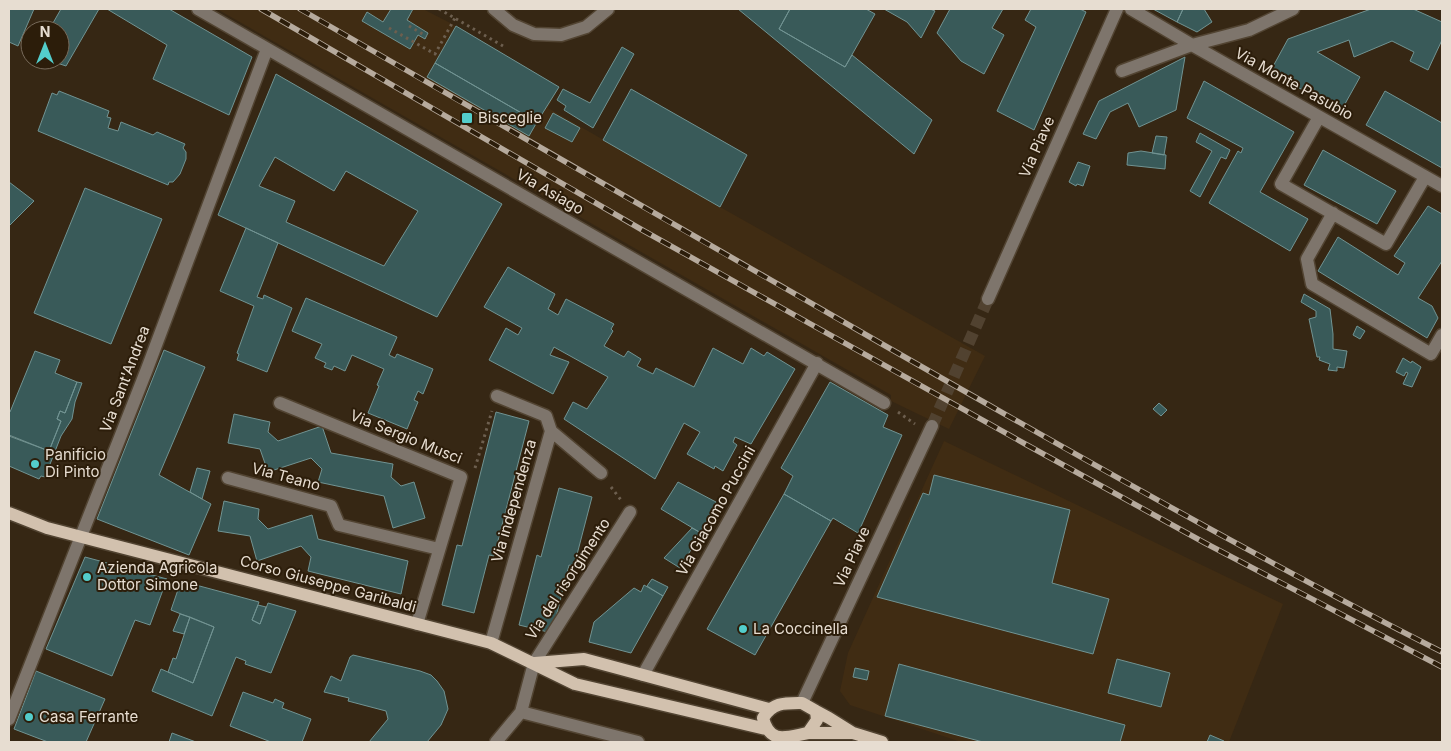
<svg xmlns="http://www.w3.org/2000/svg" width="1451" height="751" font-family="Inter,sans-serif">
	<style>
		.built { fill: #402c13 }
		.building { fill: #395a59; stroke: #719392; fill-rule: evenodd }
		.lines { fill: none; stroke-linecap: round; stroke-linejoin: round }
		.minor-tunnel { stroke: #514230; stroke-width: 12; stroke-dasharray: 12 6; stroke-linecap: butt }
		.minor-casing { stroke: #524432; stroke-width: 15 }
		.major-casing { stroke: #524432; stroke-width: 15 }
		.path { stroke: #6d5f4f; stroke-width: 3; stroke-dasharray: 2.5 4; stroke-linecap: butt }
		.minor { stroke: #7e756c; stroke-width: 12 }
		.major { stroke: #d2c1ae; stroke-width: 12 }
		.rail-casing { stroke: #b6aa9d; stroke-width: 5.5 }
		.rail { stroke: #2c1d0a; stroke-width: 4; stroke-dasharray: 11; stroke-linecap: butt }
		.poi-dot { fill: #53cdcb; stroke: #2c1d0a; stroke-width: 2 }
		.labels { text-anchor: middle; stroke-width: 4; stroke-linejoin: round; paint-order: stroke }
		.street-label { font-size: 15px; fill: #e7ddd1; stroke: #2c1d0a }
		.poi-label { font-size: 15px; fill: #e7ddd1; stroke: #2c1d0a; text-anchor: start }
	</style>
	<rect width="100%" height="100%" fill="#362714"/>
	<path class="built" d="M217 9H423L456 26 559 87 548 108 720 207 985 356 949 429 891 401V395Z
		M944 441 1283 604 1229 742H961L850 705 840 691 848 653Z"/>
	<path class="building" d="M9 9H34L18 46 9 42Z
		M61 9H99L66 66 48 60H60V30H49Z
		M107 9H169L252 57 229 115 153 79 167 45Z
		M391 9H413L407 20 428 33 425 39 418 35 410 49 362 21 367 12 383 22Z
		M738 9H790L779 29 845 67 852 55 932 120 914 154Z
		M790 9H866L875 14 845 67 779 29Z
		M884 9H930L935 11 921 38 907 22Z
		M950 9H1003L992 28 1004 35 984 74 961 61 937 33Z
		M1031 9H1080L1086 12 1034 130 997 111 1036 27 1025 20Z
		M1153 9H1183L1177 22Z
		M1183 9H1204L1212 22 1197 32 1177 22Z
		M1371 9H1413L1442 22V40L1428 70 1410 61 1414 52 1392 41 1354 57 1349 40 1317 52 1360 77 1341 111 1270 72 1288 39Z
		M456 26 559 87 537 122 435 63Z
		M622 47 634 54 593 128 564 110 566 106 557 100 563 89 590 103Z
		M1185 57 1176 110 1139 127 1128 103 1110 112 1096 139 1083 134 1099 101Z
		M435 63 537 122 529 136 427 77Z
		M276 74 502 204 437 317 218 215ZM275 157 334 191 346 171 418 211 384 266 286 222 295 201 259 186Z
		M1204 81 1294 132 1260 192 1308 219 1290 251 1209 203 1238 151 1241 153 1243 148 1187 118Z
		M631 89 747 155 720 207 603 140Z
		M59 91 109 111 107 117 111 118 108 128 118 131 121 122 153 135 157 132 185 144 183 148 186 152V159L180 174 173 182H169L168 185 38 131 52 93 57 95Z
		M1385 91 1442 123V168L1366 125Z
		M553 113 580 128 572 142 545 128Z
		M1200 133 1230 150 1226 159 1221 157 1200 197 1190 191 1212 151 1196 142Z
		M1156 136 1167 137 1164 155 1152 153Z
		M1323 150 1396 191 1377 224 1304 185Z
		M1141 151 1166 155 1165 169 1127 165 1128 153Z
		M1078 162 1090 166 1083 186 1077 184 1076 186 1069 182Z
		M9 182 34 201 9 226Z
		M85 188 162 219 111 344 34 313Z
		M1428 206 1442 214V261L1418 298 1432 306 1438 318 1427 338 1318 271 1338 237 1398 275 1405 263 1394 256Z
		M246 228 278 243 257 297 263 299 264 295 292 308 267 372 237 360 239 354 237 353 254 306 220 291Z
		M508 267 555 294 548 309 558 315 566 299 614 324 611 329 613 331 604 346 624 357 628 351 641 359 637 366 653 374 656 368 694 387 713 348 743 364 751 348 764 356 767 352 795 369 751 444 735 437 733 442 737 445 723 471 715 466 714 469 687 454 700 432 684 423 655 479 564 419 573 402 587 409 608 377 554 347 550 355 569 362 553 394 489 360 506 328 518 335 522 328 484 307Z
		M1304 294 1330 309 1333 334V349L1347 351 1344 368 1337 367V371L1328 370 1330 364 1319 360 1320 357H1317L1309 319 1316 317V311L1301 302Z
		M306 298 397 337 389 355 395 358 397 354 433 369 423 394 418 391 414 400 418 402 407 429 368 413 379 386 377 385 384 369 352 355 345 371 334 366 332 370 324 367 326 363 315 358 322 344 292 331Z
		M1357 326 1365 331 1360 339 1353 335Z
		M164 350 205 367 159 475 211 504 189 555 97 519Z
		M35 351 60 360 55 373 77 382 65 413 60 411 57 419 61 421 49 451 9 436V411L10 412Z
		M1403 358 1411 363 1412 361 1421 367 1412 387 1403 384 1408 373 1406 372 1404 376 1396 372Z
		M77 382 82 383 75 402 72 419 61 436 45 477 41 476 39 479 9 466V435L49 451 61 421 57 419 60 411 65 413Z
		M830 382 888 415 883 427 902 435 858 533 833 518 831 521 784 494 793 476 781 468Z
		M1159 403 1167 410 1161 416 1153 409Z
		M496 412 529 421 494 556 489 555 474 613 442 605 457 545 462 546Z
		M234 414 270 422 268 432 278 441 322 426 331 453 393 464 391 477 401 486 414 482 425 518 393 528 384 496 318 482 322 469 311 458 268 472 260 449 228 443Z
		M197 468 210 471 202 499 190 492Z
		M934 475 1070 510 1052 583 1109 599 1093 654 877 597 923 493 929 495Z
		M678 482 716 502 701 533 661 509Z
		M559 488 592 497 574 566 569 565 552 633 519 625 537 555 541 557Z
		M784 494 831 521 755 655 707 629Z
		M224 501 259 509 258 519 268 529 312 515 318 539 408 561 401 594 308 571 311 557 301 546 257 561 250 536 218 531Z
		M692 528 701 533 680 568 664 558Z
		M85 557 167 579 150 625 135 620 112 676 46 649Z
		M652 579 668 587 663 596 647 586Z
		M181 581 259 602 252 620 260 624 268 603 296 611 271 673 245 664 246 661 236 657 212 716 152 691 161 669 193 683 214 627 171 610Z
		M644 585 663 596 631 653 589 642 594 622 634 588 641 592Z
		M258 605 266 607 260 624 252 620Z
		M180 614 190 617 184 634 173 631Z
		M190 617 214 627 193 683 168 672 173 658 176 659Z
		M353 655 420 671 431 675 437 681 444 691 448 709 441 725 427 742H369L388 719 386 711 348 701 349 698 324 692 331 676 341 681 350 657Z
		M1117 659 1170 673 1161 707 1108 693Z
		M899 664 1125 725 1120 742H983L885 716Z
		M855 668 869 671 867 680 853 677Z
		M36 671 105 699 86 742H48L14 729Z
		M243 692 273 703 275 699 284 703 282 708 311 719 302 742H271L230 726Z
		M172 733 196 742H169Z
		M1210 735 1224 741V742H1207Z"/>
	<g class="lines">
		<path class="minor-tunnel" d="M932 426 988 299"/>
		<g class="minor-casing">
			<path id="minor" d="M198 9 884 403
				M494 9 513 25 534 34 561 35 586 27 608 9
				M1131 9 1192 45 1442 186
				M1122 71 1192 45 1249 30 1293 9
				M1319 117 1281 184 1386 244 1425 177
				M1333 213 1307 259 1312 284 1431 354 1442 335
				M988 299 1117 9
				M497 396 546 416 551 431
				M280 403 461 477 417 624
				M228 478 331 506 339 525 439 549
				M491 643 551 431 601 473
				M643 675 817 363
				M802 703 932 426
				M521 712 638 742
				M9 719 147 369 267 49
				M496 742 521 712 534 663 630 512"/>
		</g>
		<g class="major-casing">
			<path id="major" d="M9 513 47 528 491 643 575 684 766 729
				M535 663 584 659 769 709
				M802 703 816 711 817 720 808 733C786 737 770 745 763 718 773 702 785 703 802 703Z
				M808 733H853L829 718 816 711
				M853 733 882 742"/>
		</g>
		<path class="path" d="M439 9 503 46
			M409 26 426 36
			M389 28 435 54 455 18
			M898 412 915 424
			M475 468 492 411
			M611 487 621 500"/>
		<use href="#minor" class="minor"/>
		<use href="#major" class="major"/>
		<g class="rail-casing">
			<path id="rail" d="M261 9 644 231 1027 445 1205 543 1442 667
				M300 9C494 121 688 233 882 344 1067 450 1252 555 1442 652"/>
		</g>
		<use href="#rail" class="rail"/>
	</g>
	<g class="poi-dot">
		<rect x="461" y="112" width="12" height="12" rx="2.5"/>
		<circle cx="35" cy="464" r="5"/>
		<circle cx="87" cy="577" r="5"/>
		<circle cx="743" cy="629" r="5"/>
		<circle cx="29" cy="717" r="5"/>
	</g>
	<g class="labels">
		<g class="street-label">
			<text transform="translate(1294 84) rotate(29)" y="5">Via Monte Pasubio</text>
			<text transform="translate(1037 147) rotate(-66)" y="5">Via Piave</text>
			<text transform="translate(550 192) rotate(30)" y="5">Via Asiago</text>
			<text transform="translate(125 379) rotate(-69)" y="5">Via Sant'Andrea</text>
			<text transform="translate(406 437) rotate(22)" y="5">Via Sergio Musci</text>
			<text transform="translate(286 477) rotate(15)" y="5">Via Teano</text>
			<text transform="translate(514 501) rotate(-74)" y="5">Via independenza</text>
			<text transform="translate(716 511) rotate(-61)" y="5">Via Giacomo Puccini</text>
			<text transform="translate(852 557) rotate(-65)" y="5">Via Piave</text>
			<text transform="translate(568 579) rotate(-57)" y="5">Via del risorgimento</text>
			<text transform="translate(328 584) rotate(15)" y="5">Corso Giuseppe Garibaldi</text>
		</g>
		<g class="poi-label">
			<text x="478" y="123">Bisceglie</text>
			<text x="45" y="460">Panificio<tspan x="45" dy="17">Di Pinto</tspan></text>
			<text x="97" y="573">Azienda Agricola<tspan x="97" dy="17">Dottor Simone</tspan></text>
			<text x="753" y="634">La Coccinella</text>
			<text x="39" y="722">Casa Ferrante</text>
		</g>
	</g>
	<rect width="1451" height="751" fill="none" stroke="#e7ddd1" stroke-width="20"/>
	<g transform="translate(45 45)"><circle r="24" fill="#2c1d0a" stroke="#776a5a"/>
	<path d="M0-4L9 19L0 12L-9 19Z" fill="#53cdcb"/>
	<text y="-8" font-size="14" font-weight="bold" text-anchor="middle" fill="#e7ddd1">N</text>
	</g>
</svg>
